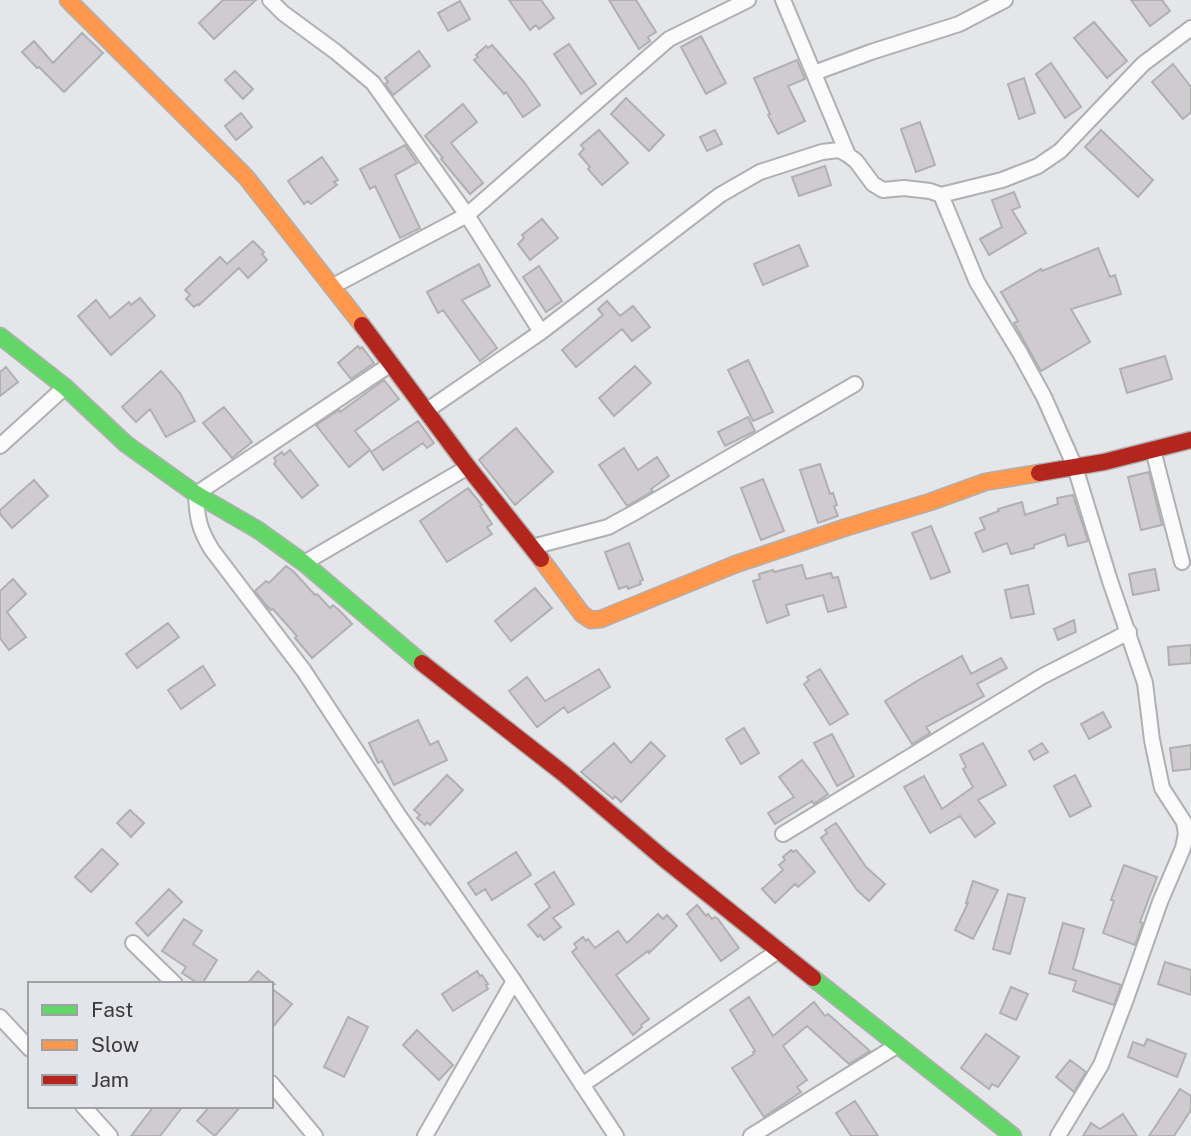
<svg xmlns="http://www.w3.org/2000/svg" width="1191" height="1136" font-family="'Public Sans',sans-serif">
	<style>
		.building { fill: #cfcbd0; stroke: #b0b0b1; stroke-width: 2 }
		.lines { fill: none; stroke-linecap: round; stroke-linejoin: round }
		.street-casing { stroke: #afb0b1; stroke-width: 18 }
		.fast-casing { stroke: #afb0b1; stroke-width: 19 }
		.slow-casing { stroke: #afb0b1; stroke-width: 19 }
		.jam-casing { stroke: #afb0b1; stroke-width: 19 }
		.street { stroke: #fbfbfc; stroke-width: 14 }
		.fast { stroke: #63d668; stroke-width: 16 }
		.slow { stroke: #ff974d; stroke-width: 16 }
		.jam { stroke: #b3261e; stroke-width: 16 }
	</style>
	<rect width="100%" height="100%" fill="#e5e6e9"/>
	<path class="building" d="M223 0H256L214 39 199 23Z
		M509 0H541L554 18 539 29 536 25 530 30Z
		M609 0H636L656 32 648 37 650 41 639 49Z
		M1131 0H1162L1170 11 1150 26Z
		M460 1 470 19 448 31 438 13Z
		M1094 22 1127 61 1107 78 1074 38Z
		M82 33 103 53 64 92 39 67 37 68 22 52 34 41 53 63Z
		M701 36 726 83 706 94 681 47Z
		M569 44 596 84 581 94 554 54Z
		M492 45 524 82 540 105 523 117 506 92 504 94 474 60 478 57 476 55 486 46 488 48Z
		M419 51 430 66 393 95 385 84 388 82 385 78Z
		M797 60 805 79 788 86 805 121 778 134 768 115 770 114 754 78Z
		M1051 63 1081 107 1065 118 1036 74Z
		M1173 64 1191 87V112L1183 119 1152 82Z
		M235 71 253 89 243 99 225 80Z
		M1024 78 1035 113 1019 119 1008 84Z
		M626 98 664 135 649 151 611 114Z
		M463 104 477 122 451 143 483 183 470 194 441 159 443 158 425 136Z
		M241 113 252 127 236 140 225 126Z
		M920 122 935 165 916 172 901 129Z
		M599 130 628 163 602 185 588 169 590 167 579 154 584 149 581 145Z
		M715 130 722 144 707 151 700 137Z
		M1101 130 1153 180 1138 197 1085 147Z
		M405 145 417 163 395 175 420 228 400 238 375 186 370 189 360 169Z
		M322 157 338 180 334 182 337 185 311 204 308 201 304 204 288 181Z
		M825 166 831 185 799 196 792 177Z
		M1014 192 1020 207 1012 210 1026 233 989 255 980 239 1002 227 992 200Z
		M542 219 558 238 530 260 518 244 524 238 522 235Z
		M253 241 264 252 262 254 267 260 248 278 239 268 199 305 198 304 194 307 186 299 190 295 185 290 220 257 227 264Z
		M799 245 808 266 763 285 754 264Z
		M1098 248 1110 277 1115 275 1121 294 1071 309 1090 342 1041 371 1014 323 1018 321 1001 292 1041 269 1042 271Z
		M479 264 490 286 462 300 497 348 480 361 443 310 438 313 427 292Z
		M539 266 562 301 546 312 523 277Z
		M140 298 155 316 111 355 78 316 96 300 110 318 129 302 131 305Z
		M607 301 620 316 633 306 650 327 632 341 622 329 576 367 562 350 603 315 598 309Z
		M358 346 360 349 362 347 374 363 351 379 338 363Z
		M1165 356 1172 379 1127 393 1120 369Z
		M748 360 773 412 753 421 728 370Z
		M635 366 651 383 614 416 599 398Z
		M6 367 18 382 0 396V372Z
		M161 371 180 393 195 421 166 437 150 409 136 422 122 407Z
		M384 380 399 399 355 431 370 450 349 467 316 425 339 410 340 412Z
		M224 407 252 442 232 458 203 423Z
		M748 417 755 431 725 446 718 432Z
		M418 421 434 443 427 448 423 443 383 470 371 452Z
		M516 428 553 472 515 505 479 460Z
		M624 448 638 470 657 457 669 476 651 489 653 491 627 506 599 465Z
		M290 450 318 485 302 498 274 464 276 461 274 458 282 452 284 455Z
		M820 464 830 494 833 493 837 505 834 506 838 516 818 523 800 470Z
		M1149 472 1162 525 1141 530 1128 477Z
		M763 479 784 531 761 540 741 488Z
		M34 480 48 496 12 528 0 514V510Z
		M468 488 482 505 480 506 492 524 487 527 492 534 447 562 420 521Z
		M1073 495 1088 541 1068 546 1065 534 1034 545V548L1011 554 1007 543 983 552 975 533 985 529 980 518 999 511 998 509 1022 502 1025 515 1058 504 1057 498Z
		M931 526 950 572 931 579 912 533Z
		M629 543 643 580 640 581 641 584 628 589 627 586 619 589 605 552Z
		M802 565 806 579 831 573 833 578 838 577 846 607 828 612 823 595 786 605 789 615 767 623 753 581 760 579 759 574 773 570 774 572Z
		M286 566 293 571 315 595 317 594 330 608 333 605 340 611 352 624 312 658 295 638 297 636 273 609 271 610 266 605 255 591 266 581 269 583Z
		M1155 569 1159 590 1133 595 1129 574Z
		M13 579 26 594 7 612 26 637 9 650 0 638V591Z
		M1028 585 1034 614 1011 618 1005 590Z
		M535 588 552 608 511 641 495 621Z
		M1074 620 1076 632 1058 640 1054 629Z
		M168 623 179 637 137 668 126 654Z
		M1191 645V663L1169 665 1168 647Z
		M962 656 971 674 1001 658 1007 668 977 684 984 696 926 727 930 733 912 744 885 701 917 681Z
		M203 666 215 685 181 709 168 690Z
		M599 669 610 687 568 713 564 707 537 727 509 691 527 677 545 701Z
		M820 669 848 714 830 725 804 684 809 680 807 677Z
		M1103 712 1111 727 1089 739 1081 724Z
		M418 720 430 745 438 741 447 760 394 785 382 761 378 763 369 743Z
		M744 728 759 753 741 764 726 739Z
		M832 734 854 776 837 786 814 743Z
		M651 742 665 756 621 802 615 796 613 799 581 772 614 743 631 763Z
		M983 743 1006 785 978 800 995 823 975 837 960 816 930 833 904 787 924 776 942 809 973 787 963 769 966 767 960 755Z
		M1042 743 1048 752 1034 760 1029 751Z
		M1191 745V769L1173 771 1170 748Z
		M802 760 828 794 814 804 812 801 775 824 768 813 794 797 779 777Z
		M447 775 463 790 430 825 427 822 425 825 417 818 420 815 414 810Z
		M1075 775 1091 806 1070 817 1054 786Z
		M130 810 144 823 131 837 117 823Z
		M836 823 866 867 885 884 869 901 857 890 821 838 827 833 825 830Z
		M102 849 118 864 91 892 75 877Z
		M791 850 793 852 796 850 815 872 798 887 795 884 775 903 762 889 783 870 779 865 785 860 783 857Z
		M516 852 531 875 492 900 485 889 476 895 468 883Z
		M1124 865 1157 877 1140 922 1143 923 1135 945 1103 933 1114 901 1111 900Z
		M554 872 574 904 553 918 561 927 544 940 540 935 538 937 528 925 550 907 535 884Z
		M973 881 998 890 973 939 955 930 968 903H966Z
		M169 889 182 902 148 936 136 923Z
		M1008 894 1025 898 1010 954 993 949Z
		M697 905 706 916 708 914 712 919 715 917 718 919 739 948 721 961 687 914Z
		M658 914 663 919 667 915 677 926 649 953 648 951 616 975 649 1019 641 1025 642 1027 633 1035 572 952 577 948 574 944 583 937 586 941 588 939 595 948 618 931 627 943Z
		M184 919 202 931 193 944 217 960 202 984H199L182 973 186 967 162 951Z
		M1063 923 1084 929 1073 969 1121 985 1114 1005 1073 991 1076 981 1049 973Z
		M1165 962 1191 970V995L1158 984Z
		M258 971 274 984H247Z
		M477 971 480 976 482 975 488 984 486 985 488 989 453 1011 442 994Z
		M1011 987 1028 994 1016 1020 1000 1013Z
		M271 988 292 1004 271 1029Z
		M749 997 773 1036 814 1002 825 1016 828 1014 870 1051 849 1064 807 1026 783 1046 807 1080 797 1087 801 1092 764 1117 732 1068 754 1054 753 1052 755 1051 730 1010Z
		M348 1017 368 1027 344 1077 324 1067Z
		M417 1030 453 1065 439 1080 403 1045Z
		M986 1034 1019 1057 998 1087 992 1084 989 1089 961 1068Z
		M1147 1039 1186 1054 1177 1077 1128 1057 1133 1042 1144 1046Z
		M1070 1060 1086 1072 1074 1092 1056 1077Z
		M1180 1089 1191 1096V1110L1174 1136H1149Z
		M855 1101 878 1136H851L836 1113Z
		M154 1106H183L160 1136H131Z
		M210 1106H241L215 1136 197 1121Z
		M1123 1114 1137 1136H1083L1091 1123 1100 1129Z"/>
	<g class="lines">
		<g class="street-casing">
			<path id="street" d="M270 0 283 13 336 52 373 83 467 215 541 332
				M783 0 848 155
				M814 73 871 52 959 24 1005 0
				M941 195 977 282 1020 353 1044 397 1075 467 1110 581 1145 683 1152 740 1162 788 1184 822 1186 834 1183 848 1160 902 1126 999 1101 1065 1058 1136
				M333 286 467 215 669 39 748 0
				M391 364 196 494C197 518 199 529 212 550L304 671 399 816 514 981 616 1136
				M426 411 541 332 720 195 760 172 822 152 839 150 848 155 856 161 873 184 883 190 904 188 930 191 941 195 1002 180 1038 166 1060 151 1143 64 1191 28
				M0 446 65 387
				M1153 450 1182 562
				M532 547 608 527 639 510 855 384
				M304 563 468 467
				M783 834 1041 677 1129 632
				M133 943 175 984
				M0 1017 30 1049
				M271 1083 315 1136
				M582 1085 778 951
				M83 1106 110 1136
				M425 1136 514 981
				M751 1136 898 1045"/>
		</g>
		<g class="fast-casing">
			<path id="fast" d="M0 336 65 387 126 444 196 494 258 530 304 563 422 663
				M813 978 1013 1136"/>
		</g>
		<g class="slow-casing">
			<path id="slow" d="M68 0 246 177 362 325
				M541 559 582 614 591 620 601 619 736 564 847 527 930 502 985 482 1039 473"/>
		</g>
		<g class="jam-casing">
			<path id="jam" d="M362 325 468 467 541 559
				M1039 473 1104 462 1191 440
				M422 663 564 774 663 858 813 978"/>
		</g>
		<use href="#street" class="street"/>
		<use href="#fast" class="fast"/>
		<use href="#slow" class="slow"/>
		<use href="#jam" class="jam"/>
	</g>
	<rect x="28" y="982" width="245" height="126" fill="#e4e5ea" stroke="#a0a1a5" stroke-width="2"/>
	<rect x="42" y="1005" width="35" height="10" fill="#63d668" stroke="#a0a1a5" stroke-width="2"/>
	<text x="91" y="1017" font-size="21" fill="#3b3b3d">Fast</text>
	<rect x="42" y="1040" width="35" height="10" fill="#ff974d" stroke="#a0a1a5" stroke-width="2"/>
	<text x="91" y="1052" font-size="21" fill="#3b3b3d">Slow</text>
	<rect x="42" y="1075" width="35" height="10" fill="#b3261e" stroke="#a0a1a5" stroke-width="2"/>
	<text x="91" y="1087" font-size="21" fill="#3b3b3d">Jam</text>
</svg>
